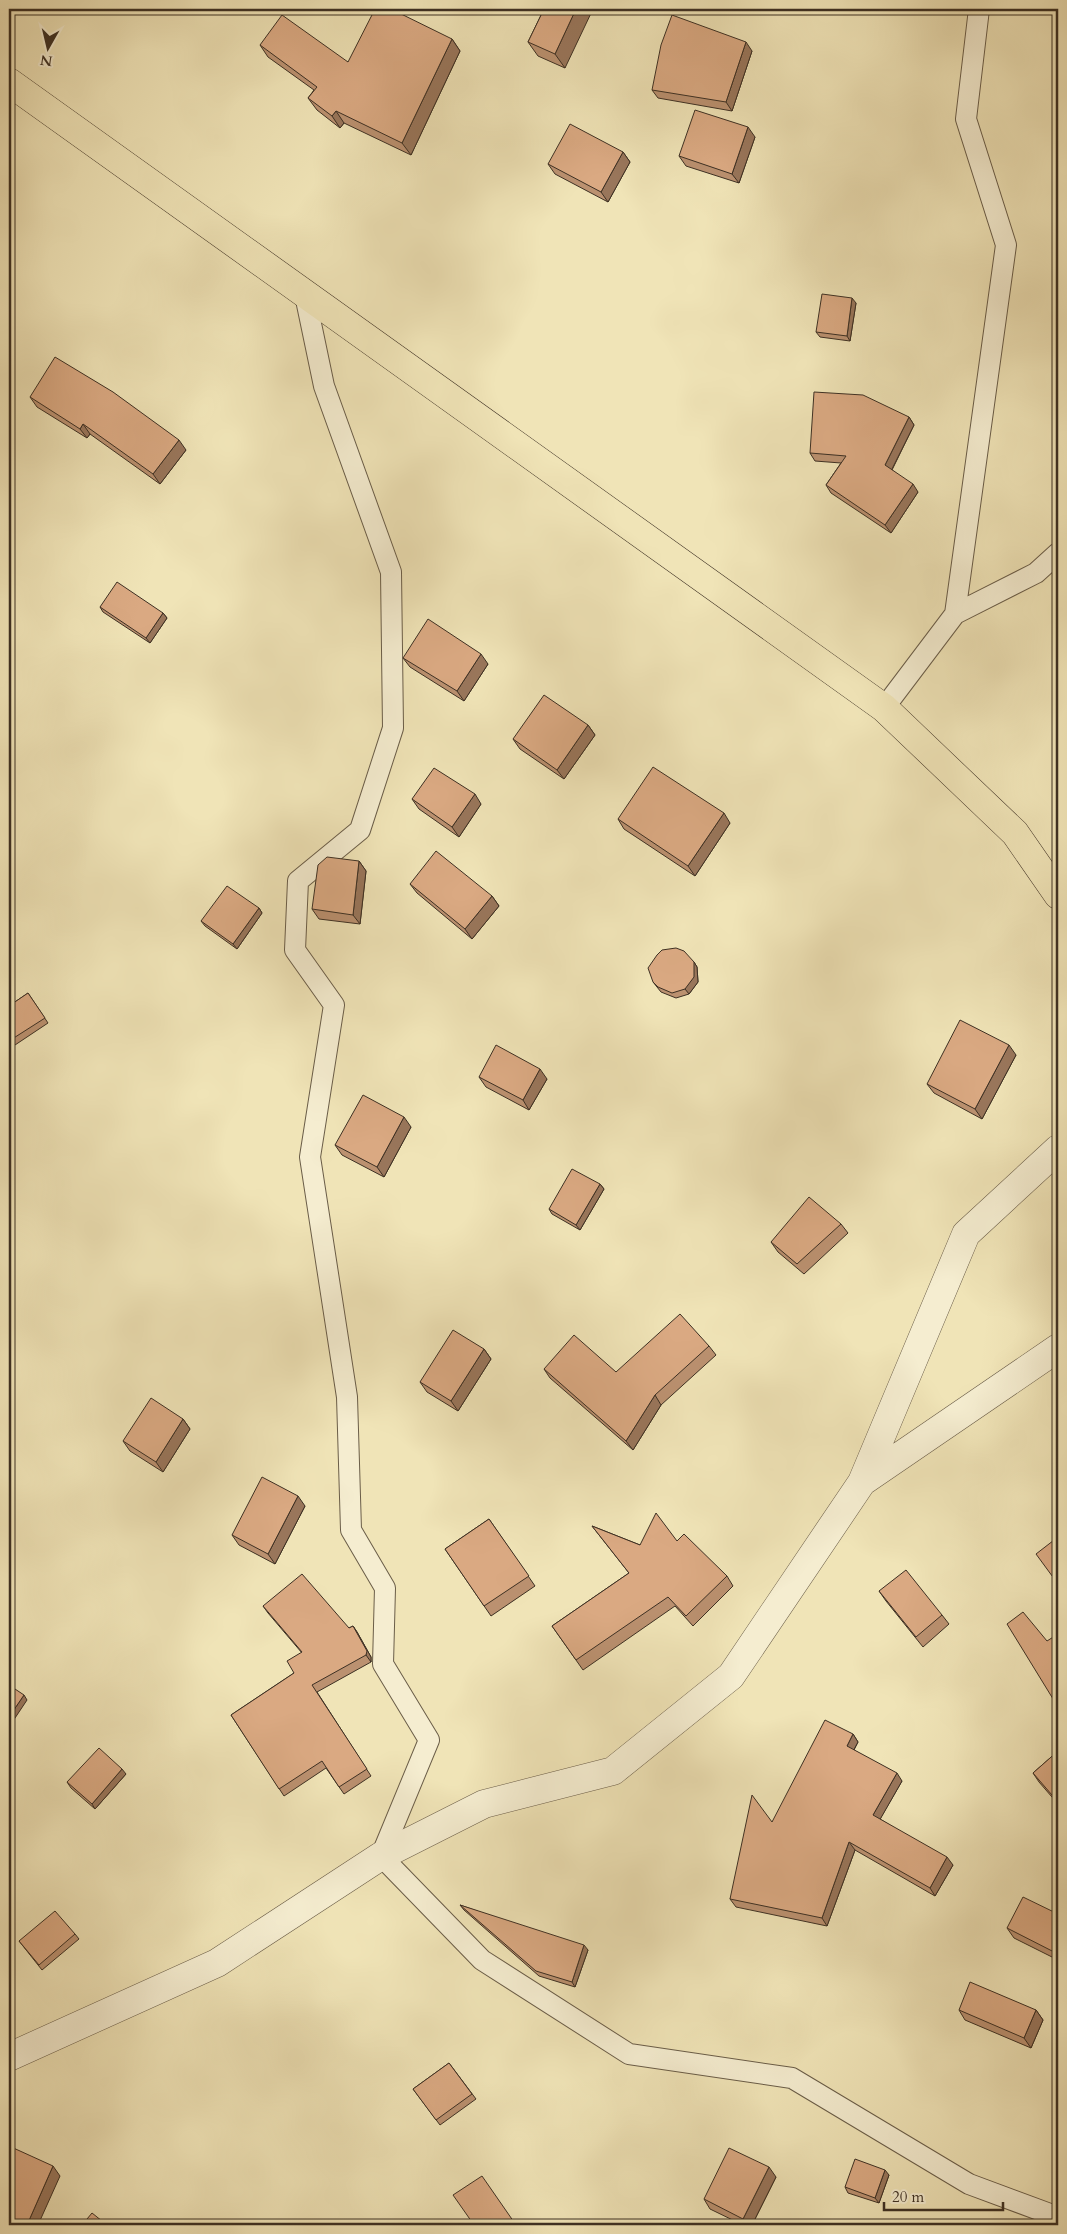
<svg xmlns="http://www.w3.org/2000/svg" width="1067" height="2234" font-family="Cardo,serif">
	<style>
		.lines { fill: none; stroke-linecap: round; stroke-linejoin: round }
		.service-casing { stroke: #6a5d48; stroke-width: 22 }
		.minor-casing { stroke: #6a5d48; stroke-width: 29 }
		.primary-casing { stroke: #3d3023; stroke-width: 29 }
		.service { stroke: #f5edd0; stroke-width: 20 }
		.minor { stroke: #f5edd0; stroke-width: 28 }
		.primary { stroke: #f0e4b7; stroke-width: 28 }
		.wall { fill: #bb9170; stroke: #3d3023 }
		.shaded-wall { fill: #99765b; stroke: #3d3023 }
		.building { fill: #daa982; stroke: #3d3023 }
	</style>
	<rect width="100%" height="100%" fill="#f0e4b7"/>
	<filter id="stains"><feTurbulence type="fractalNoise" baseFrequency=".004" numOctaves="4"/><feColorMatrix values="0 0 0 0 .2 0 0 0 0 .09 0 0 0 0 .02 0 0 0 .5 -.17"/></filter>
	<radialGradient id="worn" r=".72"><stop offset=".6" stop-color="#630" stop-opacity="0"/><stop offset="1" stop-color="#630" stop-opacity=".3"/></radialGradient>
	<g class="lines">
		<g class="service-casing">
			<path id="service" d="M305 295 324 386 391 572 393 728 360 830 298 881 295 950 334 1005 310 1157 347 1397 351 1530 385 1588 383 1664 429 1740 381 1856 482 1960 629 2054 792 2078 969 2184 1058 2217
				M955 614 1036 573 1058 553
				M884 708 955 614 1006 245 966 119 979 9"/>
		</g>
		<g class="minor-casing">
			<path id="minor" d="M862 1482 1058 1348
				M9 2057 217 1963 381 1856 484 1804 613 1771 731 1676 862 1482 966 1234 1058 1149"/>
		</g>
		<g class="primary-casing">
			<path id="primary" d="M9 82 884 708 1015 833 1058 895"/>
		</g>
		<use href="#service" class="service"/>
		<use href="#minor" class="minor"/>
		<use href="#primary" class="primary"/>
	</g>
	<path class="wall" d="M544 9 565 68 538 56 528 42Z
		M452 39 460 51 411 155 344 123 340 128 317 110 308 98 314 90 268 57 260 45 348 62Z
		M752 51 732 111 658 98 652 90Z
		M755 137 739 183 686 166 679 156Z
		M623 152 630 162 608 202 555 174 548 164Z
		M856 303 850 341 820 337 816 332Z
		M30 397 186 450 160 484 90 434 87 438 37 407Z
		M909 417 914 425 892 470 918 492 891 533 831 493 826 485 841 463 815 461 810 453Z
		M100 607 163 613 167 618 150 643 103 612Z
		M403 658 488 664 464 701 410 667Z
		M588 725 595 735 564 779 520 749 513 739Z
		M412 799 481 804 459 837 419 809Z
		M618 819 730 823 695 876 624 829Z
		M359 861 366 871 360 924 319 919 312 909Z
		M410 884 492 896 499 906 472 939 417 893Z
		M259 908 262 913 237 949 205 926 201 921Z
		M694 962 697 967 698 982 689 994 676 998 661 992 653 982Z
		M28 993 48 1023 9 1049V1006Z
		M1016 1055 982 1119 934 1093 927 1084Z
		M479 1077 547 1079 529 1110 486 1087Z
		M411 1127 384 1177 342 1155 335 1145Z
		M600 1184 604 1189 580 1230 552 1214 549 1209Z
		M841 1224 848 1233 804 1274 778 1252 771 1242Z
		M709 1346 716 1355 661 1405 633 1450 550 1378 544 1369 616 1372Z
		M484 1349 491 1359 458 1411 427 1392 420 1382Z
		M183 1419 190 1429 163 1472 130 1451 123 1441Z
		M305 1506 275 1564 239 1545 232 1535Z
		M489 1519 535 1586 491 1616 445 1549Z
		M592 1526 640 1545 677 1541 727 1576 733 1586 693 1626 675 1606 583 1670 552 1626 629 1573Z
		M879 1591 942 1615 949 1624 923 1647 886 1601Z
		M263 1606 349 1628 353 1626 357 1632 371 1657V1662L317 1692 371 1776 344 1794 326 1768 284 1796 231 1715 294 1673 302 1653 268 1613Z
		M853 1734 858 1742 854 1750 902 1781 880 1819 953 1865 935 1896 855 1850 827 1926 736 1907 730 1899 772 1822Z
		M1058 1751V1804L1039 1782 1033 1773Z
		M126 1774 95 1809 71 1788 67 1782Z
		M460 1905 588 1950 575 1987 539 1976 464 1910Z
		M1058 1914V1960L1014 1938 1007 1928Z
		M75 1934 79 1939 42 1970 19 1941Z
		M959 2010H1036L1043 2020 1031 2048 965 2020Z
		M449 2063 476 2099 440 2125 413 2089Z
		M889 2175 879 2203 848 2193 845 2187Z
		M776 2177 752 2225H743L710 2209 704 2199Z"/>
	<path class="shaded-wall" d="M576 9H593L565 68 555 54Z
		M452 39 460 51 411 155 402 143Z
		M746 42 752 51 732 111 726 102Z
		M336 111 344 123 340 128 332 116Z
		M748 127 755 137 739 183 732 174Z
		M623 152 630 162 608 202 601 192Z
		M852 298 856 303 850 341 847 336Z
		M909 417 914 425 890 473 885 465Z
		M83 424 90 434 87 438 80 429Z
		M179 440 186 450 160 484 153 474Z
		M913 484 918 492 891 533 885 525Z
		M163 613 167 618 150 643 146 638Z
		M481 654 488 664 464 701 457 691Z
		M588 725 595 735 564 779 557 770Z
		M475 794 481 804 459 837 452 827Z
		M724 813 730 823 695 876 688 866Z
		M359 861 366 871 360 924 353 915Z
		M492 896 499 906 472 939 465 929Z
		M259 908 262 913 237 949 233 944Z
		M694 962 697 967 698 982 689 994 685 989Z
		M1009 1045 1016 1055 982 1119 975 1109Z
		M540 1069 547 1079 529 1110 523 1100Z
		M404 1117 411 1127 384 1177 377 1167Z
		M600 1184 604 1189 580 1230 576 1225Z
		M484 1349 491 1359 458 1411 451 1401Z
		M655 1395 661 1405 633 1450 626 1441Z
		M183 1419 190 1429 163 1472 156 1462Z
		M298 1496 305 1506 275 1564 268 1554Z
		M353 1626 357 1632 371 1657V1662L366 1655Z
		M24 1695 27 1700 9 1727V1717Z
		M853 1734 858 1742 852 1753 847 1746Z
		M122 1769 126 1774 95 1809 92 1804Z
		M897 1773 902 1781 878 1823 873 1815Z
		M849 1842 855 1850 827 1926 822 1918Z
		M947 1857 953 1865 935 1896 930 1888Z
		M584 1945 588 1950 575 1987 572 1982Z
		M1036 2010 1043 2020 1031 2048 1024 2038Z
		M53 2166 60 2176 38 2225H27Z
		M769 2167 776 2177 752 2225H748L743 2219Z
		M885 2170 889 2175 879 2203 875 2198Z"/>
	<path class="building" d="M375 9H391L452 39 402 143 336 111 332 116 308 98 317 87 260 45 282 15 348 62Z
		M544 9H576L555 54 528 42Z
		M672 15 746 42 726 102 652 90 661 45Z
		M695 110 748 127 732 174 679 156Z
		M570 124 623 152 601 192 548 164Z
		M822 294 852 298 847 336 816 332Z
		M55 357 113 392 179 440 153 474 83 424 80 429 30 397Z
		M814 392 863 395 909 417 885 465 913 484 885 525 826 485 846 456 810 453Z
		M117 582 163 613 146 638 100 607Z
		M428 619 481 654 457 691 403 658Z
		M544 695 588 725 557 770 513 739Z
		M653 767 724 813 688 866 618 819Z
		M434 768 475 794 452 827 412 799Z
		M436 851 492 896 465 929 410 884Z
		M327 857 359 861 353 915 312 909 318 865Z
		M227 886 259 908 233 944 201 921Z
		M676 948 684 951 694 962V977L685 989 672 993 658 987 653 982 648 968 657 955 662 950Z
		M28 993 45 1018 9 1041V1006Z
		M960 1020 1009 1045 975 1109 927 1084Z
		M496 1045 540 1069 523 1100 479 1077Z
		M363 1095 404 1117 377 1167 335 1145Z
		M572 1169 600 1184 576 1225 549 1209Z
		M809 1197 841 1224 797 1264 771 1242Z
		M680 1314 709 1346 655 1395 626 1441 544 1369 574 1335 616 1372Z
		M453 1330 484 1349 451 1401 420 1382Z
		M151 1398 183 1419 156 1462 123 1441Z
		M262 1477 298 1496 268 1554 232 1535Z
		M656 1513 677 1541 684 1534 727 1576 686 1616 668 1597 576 1660 552 1626 629 1573 592 1526 640 1545Z
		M489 1519 529 1576 484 1606 445 1549Z
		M1058 1537V1584L1036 1554Z
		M906 1570 942 1615 916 1637 879 1591Z
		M302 1574 349 1628 353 1626 367 1651 366 1655 312 1685 367 1769 339 1787 322 1761 279 1789 231 1715 294 1673 287 1661 302 1652 263 1606Z
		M1023 1612 1047 1641 1058 1634V1707L1007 1624Z
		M9 1685 24 1695 9 1717Z
		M825 1720 853 1734 847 1746 897 1773 873 1815 947 1857 930 1888 849 1842 822 1918 730 1899 752 1795 772 1822Z
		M99 1748 122 1769 92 1804 67 1782Z
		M1058 1751V1802L1033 1773Z
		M1023 1897 1058 1914V1954L1007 1928Z
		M460 1905 584 1945 572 1982 536 1971Z
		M55 1911 75 1934 39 1965 19 1941Z
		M970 1982 1036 2010 1024 2038 959 2010Z
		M449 2063 472 2094 436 2120 413 2089Z
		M9 2146 53 2166 27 2225H9Z
		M729 2148 769 2167 743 2219 704 2199Z
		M855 2159 885 2170 875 2198 845 2187Z
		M482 2176 516 2225H474L453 2195Z
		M92 2213 107 2225H82Z"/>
	<rect width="1067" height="2234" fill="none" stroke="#f0e4b7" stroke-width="30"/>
	<rect x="10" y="10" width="1047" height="2214" fill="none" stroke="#3d3023" stroke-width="2.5"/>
	<rect x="15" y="15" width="1037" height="2204" fill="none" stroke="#3d3023"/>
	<g transform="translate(48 48) rotate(188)" stroke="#f5edd0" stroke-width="4" paint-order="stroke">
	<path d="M0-4L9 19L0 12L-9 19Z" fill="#3d3023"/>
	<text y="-8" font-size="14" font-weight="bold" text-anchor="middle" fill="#3d3023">N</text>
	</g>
	<path d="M884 2202v8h119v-8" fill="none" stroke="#3d3023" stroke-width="2.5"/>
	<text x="892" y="2202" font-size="15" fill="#3d3023" stroke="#f5edd0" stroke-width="4" paint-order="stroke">20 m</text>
	<rect width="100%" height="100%" filter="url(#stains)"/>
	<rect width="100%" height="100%" fill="url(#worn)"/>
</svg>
